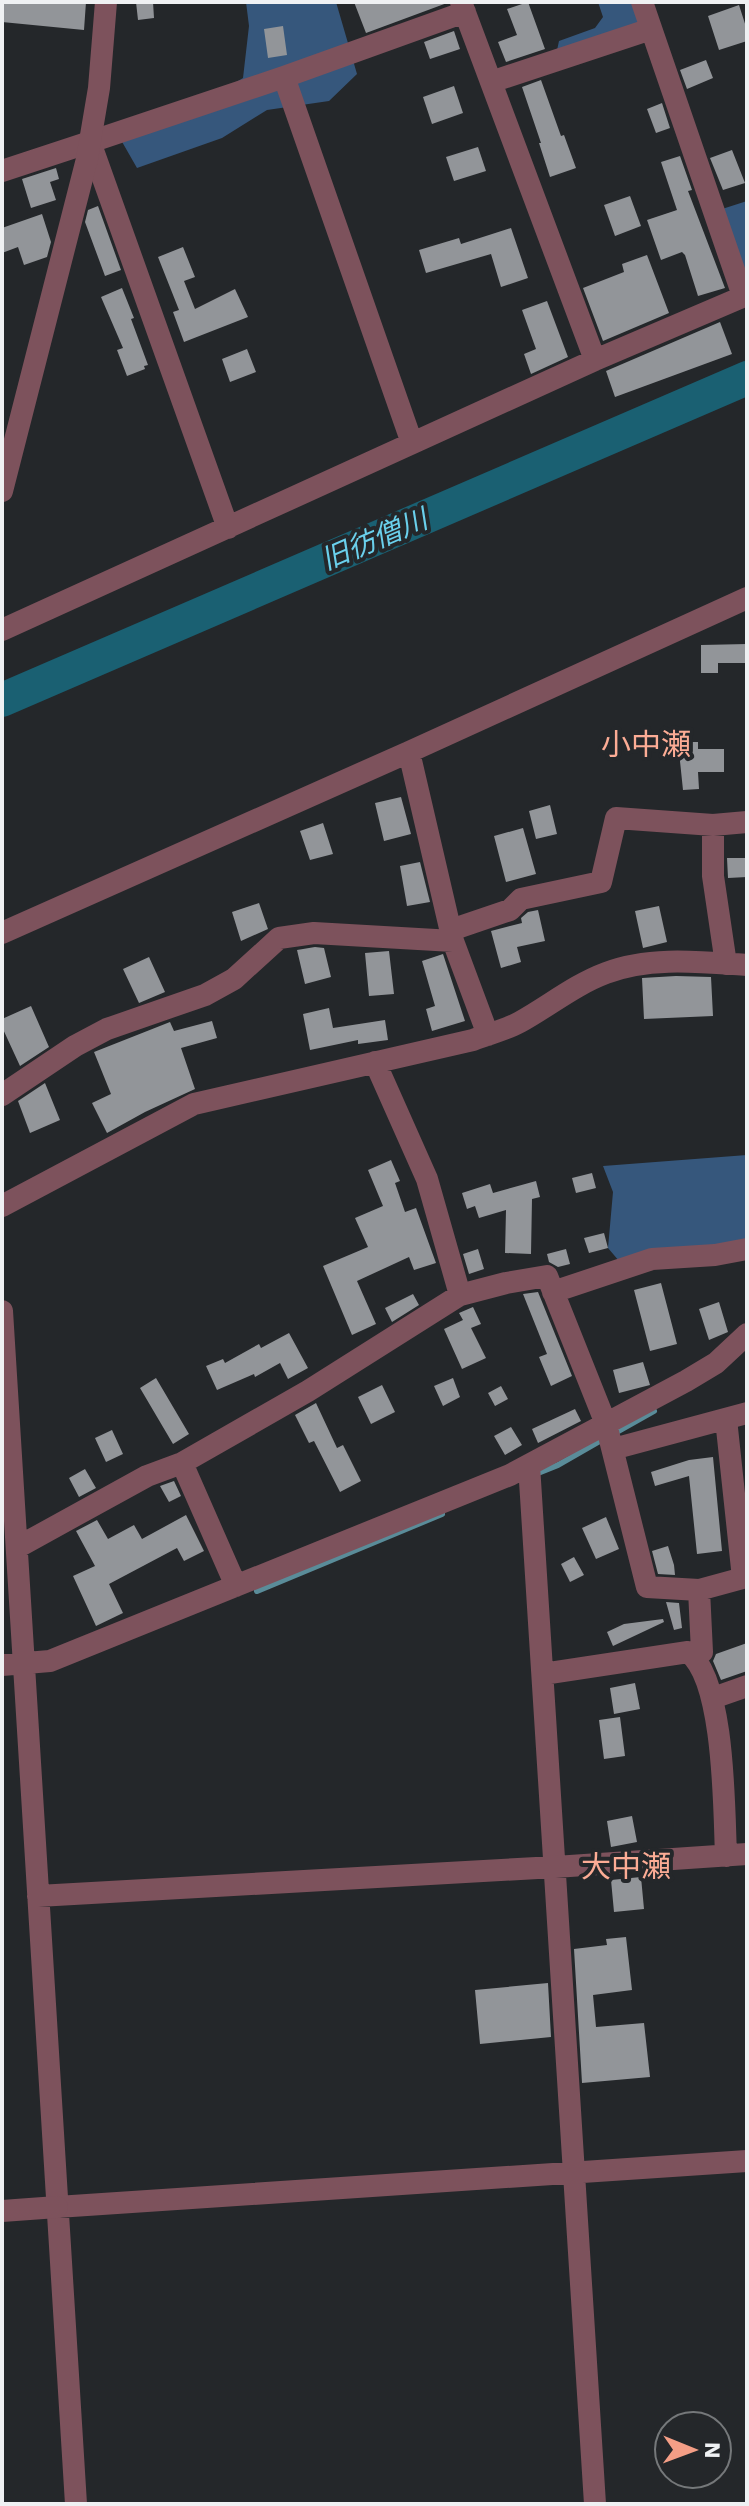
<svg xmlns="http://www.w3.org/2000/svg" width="749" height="2506" font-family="'Work Sans','Noto Sans JP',sans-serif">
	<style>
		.forest { fill: #36577c }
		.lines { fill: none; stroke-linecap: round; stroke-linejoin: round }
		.stream { stroke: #5a8c99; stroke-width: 6 }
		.river { stroke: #1a6072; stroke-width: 34 }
		.building { fill: #929599 }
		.minor { stroke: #7d525c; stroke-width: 22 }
		.tertiary { stroke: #7d525c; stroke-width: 22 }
		.labels { text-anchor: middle; stroke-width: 8; stroke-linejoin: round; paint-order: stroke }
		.water-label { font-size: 28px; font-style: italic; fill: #6ad0ec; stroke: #24272a }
		.quarter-label { font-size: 30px; fill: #fcac95; stroke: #24272a }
	</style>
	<rect width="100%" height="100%" fill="#24272a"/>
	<path class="forest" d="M246 2H336L357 74 329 101 267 110 222 138 137 168 117 133 196 106 243 78 249 26Z
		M598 2H631L642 32 556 55 559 41 595 28 603 17Z
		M747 201V284L719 210Z
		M747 1155V1248L625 1268 608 1248 613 1192 603 1166Z"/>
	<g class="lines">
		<path class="stream" d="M615 1433 654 1411
			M533 1475 558 1465 605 1438
			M257 1591 442 1514"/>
		<path class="river" d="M2 700 747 378"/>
	</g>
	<path class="building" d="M2 2H86L84 30 2 22Z
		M136 2H153L154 18 138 20Z
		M354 2H447V3L366 33Z
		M528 2 545 49 506 62 498 42 517 35 507 9Z
		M739 5 747 30V41L719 50 708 16Z
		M283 26 287 55 268 58 264 29Z
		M454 31 460 49 430 59 424 42Z
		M706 60 713 78 687 89 680 70Z
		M541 80 561 136 564 135 576 168 550 177 539 143H541L522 87Z
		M454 86 463 113 432 124 423 97Z
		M662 103 670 128 656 133 647 109Z
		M478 147 486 171 454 181 446 157Z
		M732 150 745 183 723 190 710 158Z
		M680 156 692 190 688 191 725 288 698 296 685 255 682 252 661 260 647 220 677 210 661 162Z
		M56 168 59 179 50 182 56 200 31 208 22 179Z
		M630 196 641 226 615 236 604 205Z
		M98 206 121 270 105 276 85 222 88 210Z
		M42 214 51 242 47 257 24 265 18 247 2 253V228Z
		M511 228 528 278 501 287 491 254 426 273 419 250 459 238 461 244Z
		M183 247 195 277 184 281 195 309 235 289 248 317 184 342 173 312 179 310 158 257Z
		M647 255 669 313 603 341 583 288 624 272 622 264Z
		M122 288 134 318 131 319 148 365 144 366 145 369 127 376 117 350 123 348 101 297Z
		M547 301 568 357 531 374 524 354 536 349 522 310Z
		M720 322 732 354 615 397 606 371Z
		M247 349 256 372 230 382 222 359Z
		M747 644V663H718V673H701V645Z
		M678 742H698V749H724V772H698L699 789 683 790Z
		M401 797 411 834 384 841 375 803Z
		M550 805 557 834 536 839 529 811Z
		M323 823 333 854 310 860 300 831Z
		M523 828 536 874 506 882 494 836Z
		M727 858H747V877L728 878Z
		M420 862 430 902 407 906 400 866Z
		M259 903 268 929 241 941 232 912Z
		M659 906 667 942 643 948 635 911Z
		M538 910 545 941 517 947 521 962 501 968 491 931 522 923 521 918 528 912Z
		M315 947 324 948 331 977 305 984 297 950Z
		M389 951 394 994 369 996 365 953Z
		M443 954 465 1021 432 1031 426 1009 435 1006 422 961Z
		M149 957 165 992 139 1003 123 969Z
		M676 976 711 977 713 1016 644 1019 642 978Z
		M31 1006 49 1047 20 1066 2 1027V1019Z
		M329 1008 333 1028 385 1020 388 1040 358 1044V1040L310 1050 303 1014Z
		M212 1021 217 1038 181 1048 195 1089 145 1112 107 1133 92 1103 111 1094 94 1052 170 1022 174 1031Z
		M45 1083 60 1120 30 1133 18 1101Z
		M391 1160 400 1181 395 1183 405 1212 416 1208 436 1263 414 1270 409 1257 357 1281 376 1324 352 1335 323 1266 368 1247 355 1218 383 1206 368 1170Z
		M592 1173 596 1188 576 1193 572 1178Z
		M536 1181 540 1197 532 1199 531 1254 505 1253 506 1210 479 1218 475 1206 467 1209 462 1193 490 1184 493 1193Z
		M604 1233 608 1248 589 1253 584 1238Z
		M478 1249 484 1269 469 1274 463 1254Z
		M566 1249 570 1264 558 1267 549 1262 547 1254Z
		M661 1283 677 1344 650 1351 634 1290Z
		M538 1292 572 1376 551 1386 539 1357 547 1354 523 1294Z
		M413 1294 419 1305 392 1322 385 1308Z
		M719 1302 728 1332 709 1340 699 1309Z
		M473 1307 481 1324 471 1328 486 1358 462 1369 444 1329 463 1320 459 1313Z
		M289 1333 308 1368 288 1379 280 1363 255 1377 254 1374 217 1390 206 1366 223 1359 225 1363 259 1344 261 1348Z
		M643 1362 650 1385 619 1393 613 1370Z
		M156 1378 189 1434 173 1444 140 1388Z
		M453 1378 460 1397 443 1406 434 1386Z
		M382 1385 395 1412 371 1424 358 1397Z
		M501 1386 508 1399 495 1406 488 1393Z
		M316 1403 337 1448 343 1445 361 1481 340 1492 314 1441 309 1443 295 1415Z
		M575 1409 581 1421 538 1443 532 1429Z
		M511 1427 522 1445 505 1455 494 1436Z
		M112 1430 123 1454 106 1462 95 1438Z
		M713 1457 722 1551 697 1554 689 1476 655 1486 651 1472 689 1460Z
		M85 1469 96 1488 79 1497 69 1478Z
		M174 1481 181 1496 169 1502 160 1486Z
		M186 1515 204 1551 184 1561 177 1548 109 1584 123 1613 96 1626 73 1576 95 1566 76 1531 97 1520 108 1539 134 1525 142 1539Z
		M606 1517 619 1549 596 1559 582 1528Z
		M668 1546 674 1565 675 1575 658 1574 652 1551Z
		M574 1557 584 1575 570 1582 561 1564Z
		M666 1602 679 1603 682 1628 674 1630Z
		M663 1619 664 1622 613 1646 607 1632 624 1624Z
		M747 1643V1671L721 1680 713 1661 716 1654Z
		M635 1683 640 1709 614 1714 610 1688Z
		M620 1717 625 1756 604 1759 599 1720Z
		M632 1816 637 1842 611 1847 607 1821Z
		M641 1877 644 1909 614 1912 611 1880Z
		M626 1937 632 1990 593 1995 596 2027 644 2023 650 2077 582 2083 574 1949 607 1945 606 1939Z
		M548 1983 551 2037 480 2044 475 1990Z"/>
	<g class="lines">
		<path class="minor" d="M461 2 595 360
			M642 2 743 296
			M284 77 412 443
			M491 82 651 29
			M90 142 284 77 465 12
			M2 171 90 142 228 528
			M2 630 595 360 747 295
			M409 752 453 941 488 1035
			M451 930 510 910 521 899 601 882 616 818 713 825
			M2 933 409 752 747 598
			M726 964 713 876V825L747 822
			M375 1062 427 1179 460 1295
			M2 1095 75 1046 107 1029 205 995 234 979 279 938 314 933 453 941
			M2 1206 194 1104 473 1040C488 1034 506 1030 520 1022 549 1006 574 985 606 973 649 956 702 962 747 965
			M553 1292 652 1259 715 1255 747 1249
			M2 1311 76 2504
			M613 1449 747 1413
			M182 1463 236 1586
			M529 1465 595 2504
			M18 1547 147 1476 182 1463 308 1391 460 1295 506 1283 547 1276 606 1424 647 1587 699 1590 743 1578 726 1419
			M695 1657 702 1652 699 1590
			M2 1665 50 1661 510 1475 686 1381 716 1363 747 1334
			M543 1674 688 1652C725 1680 724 1810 726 1856
			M713 1698 747 1686
			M38 1896 555 1867 747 1854
			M57 2207 747 2161"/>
		<path class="tertiary" d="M2 491 87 159 99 88 106 2
			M2 2211 57 2207"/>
	</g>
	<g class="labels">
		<g class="water-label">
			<text transform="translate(374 539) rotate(-23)" y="10">旧彷僧川</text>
		</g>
		<g class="quarter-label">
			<text x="646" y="755">小中瀬</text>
			<text x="626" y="1877">大中瀬</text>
		</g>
	</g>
	<rect width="749" height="2506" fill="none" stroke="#eff1f3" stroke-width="8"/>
	<g transform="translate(693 2450) rotate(91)"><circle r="38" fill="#24272a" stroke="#75787a" stroke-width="2"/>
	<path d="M0-6L14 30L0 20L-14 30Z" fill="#f49e86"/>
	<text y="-12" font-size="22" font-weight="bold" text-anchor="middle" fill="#eff1f3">N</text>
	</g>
</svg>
